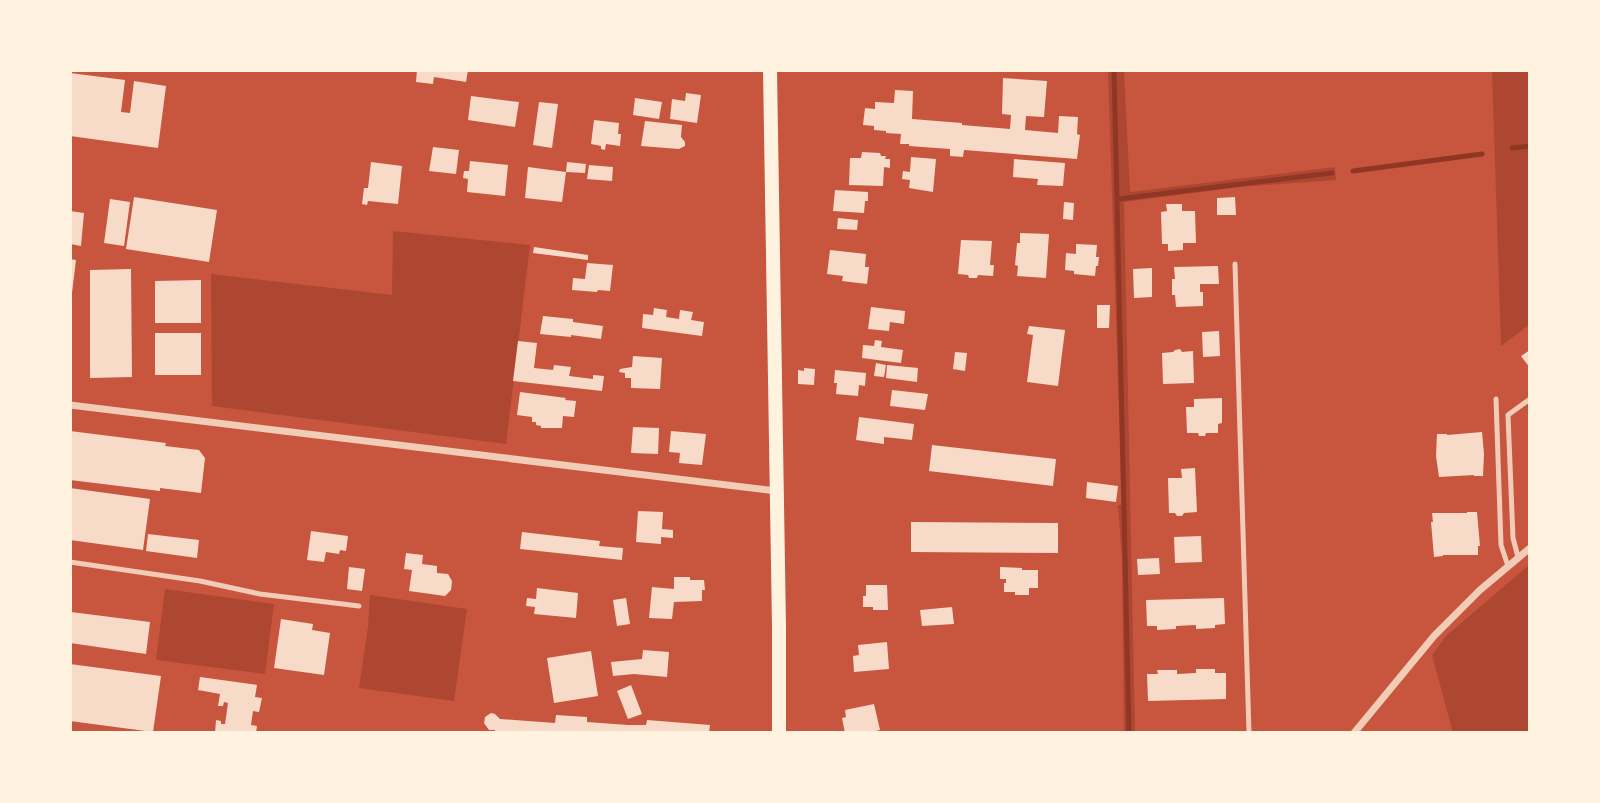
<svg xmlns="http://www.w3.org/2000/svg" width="1600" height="803" font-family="'Space Grotesk',sans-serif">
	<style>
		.green { fill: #ae4732 }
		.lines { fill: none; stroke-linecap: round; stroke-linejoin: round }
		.stream { stroke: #8f3625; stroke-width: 5 }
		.building { fill: #f7dbc8 }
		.service { stroke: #f1ccb7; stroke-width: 5 }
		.minor { stroke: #f1ccb7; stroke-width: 7 }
		.secondary { stroke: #fff3e0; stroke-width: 14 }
	</style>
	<rect width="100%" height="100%" fill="#c8553d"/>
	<path class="green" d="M1108 70H1124L1130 192 1335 167 1336 180 1239 187 1124 202 1135 733H1124L1122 558 1118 505H1122Z
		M1492 70H1530V324L1501 346Z
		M393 231 530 245 506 444 212 406 211 274 392 295Z
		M1530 564V733H1453L1432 655 1446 636Z
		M165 589 274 604 265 674 156 660Z
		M370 595 467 609 454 701 359 688 368 627Z"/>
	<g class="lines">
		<path class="stream" d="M1114 70 1129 733
			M1512 148 1530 146
			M1353 171 1482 154
			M1118 199 1332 173"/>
	</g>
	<path class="building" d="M417 70H468L466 82 434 77 433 84 416 82Z
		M70 73 125 80 121 112 130 113 134 81 166 86 158 148 70 136Z
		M1003 78 1047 81 1044 117 1026 116 1025 130 1058 133 1059 116 1078 117 1077 134 1080 135 1077 159 964 150 963 157 950 156V149L909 146V144H900L901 134 886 133V131L874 130V126L863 125 865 108 875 109V102L894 103 895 90 913 91 912 119 962 123V125L1010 129 1011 115 1002 114Z
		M686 93 701 95 697 123 670 119 672 99 685 101Z
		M471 96 519 102 515 127 468 120Z
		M635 98 662 102 659 119 633 115Z
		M539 102 558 104 552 148 533 145Z
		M594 120 619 123 618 134H621L620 146 606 144 605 150 601 149V146L591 144Z
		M645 121 682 125 681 137 685 142V146L679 149 641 146Z
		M433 147 459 150 456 174 429 171Z
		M862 152 880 153 881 156H886L885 159H890V168L884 167 883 186 849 185 850 158H861Z
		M911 157 936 159 933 192 909 188 910 180 902 179 903 171 910 172Z
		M1014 159 1065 163 1063 186 1037 185 1038 179 1013 177Z
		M470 161 508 165 505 196 467 192 468 179 463 178 464 171H469Z
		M371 162 402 166 398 204 368 201 367 205 362 204 364 188H368Z
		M567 162 586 164 585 173 566 172 562 202 525 198 528 167 566 172Z
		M589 165 613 167 612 181 587 179Z
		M835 190 868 192V201H865L864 213 833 211Z
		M134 197 217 210 209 262 126 249Z
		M1235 197 1236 215H1217V198Z
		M110 199 130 202 124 246 104 243Z
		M1064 202 1074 203 1073 220 1063 219Z
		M1166 204H1182V211H1195L1196 243H1183V250L1168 251V244H1162L1161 212 1167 211Z
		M70 211 84 213 81 246 70 244Z
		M838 218 858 220 857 230 837 229Z
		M1020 233 1049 234 1046 278 1017 276 1018 266 1015 265 1017 243H1020Z
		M961 240 992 241 990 265H994L993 276 978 275 977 278H969L968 275 958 274Z
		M1076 244 1097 245 1096 257H1099L1098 266H1096L1095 276 1074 274V271L1065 270 1066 253 1076 254Z
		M534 247 588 255V260L533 253Z
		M830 250 866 254 865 267H869L867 284 842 281 843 276 827 274Z
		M70 259 76 260 72 293H70Z
		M587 263 613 265 610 291 598 290 597 292 572 290 573 278 585 279Z
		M1218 266 1219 284H1200V292H1203V306L1176 307 1175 295H1172V279H1175L1174 267Z
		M1152 268V297L1134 298 1133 269Z
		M131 269 132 377 90 378V270Z
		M201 280V323H155V281Z
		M1097 305H1110L1109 328H1097Z
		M871 307 905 311 904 324 890 322 889 331 868 329Z
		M654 308 667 310 666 317 679 319 680 310 693 312 691 320 704 322 702 336 642 328 643 314 653 315Z
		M543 316 573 319V322L603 326 601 339 571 335V337L540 334Z
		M1029 326 1065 330 1058 386 1027 382 1033 335 1027 334Z
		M1219 331 1220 356 1203 357 1202 332Z
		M155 333H201V375H155Z
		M875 340 882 341 881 347 903 350 901 363 862 358 863 345 874 346Z
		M518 341 537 343 534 368 553 370 554 365 571 367 569 376 593 379V375L604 376 602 391 513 381Z
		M1180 349 1182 352 1193 351 1194 383 1163 384 1162 353 1173 352 1175 350Z
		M1530 350V368L1521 356Z
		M955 352 967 353 965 371 953 369Z
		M633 356 662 358 660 389 631 388V378H625V373L619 372 620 369 632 367Z
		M876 363 886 365 884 377 874 376Z
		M887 365 918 368 917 382 886 378Z
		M804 368 815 369 814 385 798 384V370L804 371Z
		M835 370 866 373 865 386 859 385 858 396 836 394 837 383H834Z
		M892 390 928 394 925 410 890 406Z
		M520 392 566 398 565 400 576 401 574 417 563 416 562 428H541V426L536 425V422H532V417L517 415Z
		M1222 398V423L1218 424V433H1206L1205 436H1199L1198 433H1187L1186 407H1194V399Z
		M859 417 914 424 912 440 884 437V444L856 440Z
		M633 427 659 428 658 454 631 453Z
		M70 431 166 443 165 446 199 450 205 458 201 493 160 488V491L70 480Z
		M671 431 706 434 702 465 679 463 680 453 669 452Z
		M1482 432 1484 454 1483 476H1474V475L1439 477 1436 456 1437 434H1447V435Z
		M932 445 1056 459 1053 486 929 471Z
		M1195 468 1197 512 1184 513 1182 516H1177L1175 513H1169L1168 478H1182L1181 469Z
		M1087 482 1118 486 1116 502 1086 498Z
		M70 488 150 499 143 550 70 540Z
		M638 511 663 512 662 529 673 530V538L661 537V544L636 542Z
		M1467 512H1477L1480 546H1478V555H1443V556L1434 557 1431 522H1433L1432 513H1467Z
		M911 522 1058 523V553L911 552Z
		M311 531 348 536 346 551 340 550 339 554 326 552 324 562 307 560Z
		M522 532 600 541 599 546 623 548 622 560 520 549Z
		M148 534 199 540 197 558 146 551Z
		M1201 536 1202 562 1175 563 1174 537Z
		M406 553 423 555 422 564 437 566V573L448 574 452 581 451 590 445 596 409 591 412 570 404 569Z
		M1159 558 1160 574 1138 575 1137 559Z
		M349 567 365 569 362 591 347 589Z
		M1000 567 1022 568V570H1038V588H1029V595H1015V592H1004V583H1006V579H1000Z
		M674 577H690V580H704L705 590H702V601L674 602 672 619 649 618 652 587 674 589Z
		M866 585H887L888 610H873V607H863V596H866Z
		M537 588 578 593 576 618 534 614 535 607 526 606 527 598 536 599Z
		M626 598 630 624 617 626 613 600Z
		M1224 598 1225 624 1215 625V628L1196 629V625L1176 626V629L1157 630V626H1147L1146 600Z
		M952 607 954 624 922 626 920 610Z
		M71 612 150 622 146 654 70 643Z
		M281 619 313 624 312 630 330 633 324 675 274 668Z
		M887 642 889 669 854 672 853 656 859 655 858 645Z
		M643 650 669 652 667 677 634 674 613 676 611 662 642 659Z
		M591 651 598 696 554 703 547 658Z
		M70 664 161 676 153 732 70 721Z
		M1196 669H1215V673H1226V699L1148 701 1147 674H1158L1157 670H1177V674L1196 673Z
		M200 677 257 685 255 697 262 698 259 712 253 711 251 725 257 726 256 733H215L216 720 221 721V724H225L228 703 224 702 223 706H218L220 694 198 690Z
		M631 685 642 714 628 719 617 691Z
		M874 704 880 730 867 733H845L842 718 846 717 845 710Z
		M491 713 495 714 500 719 555 723 556 715 587 717V722L628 725H646L647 720 710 725 709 733H495V730H489L484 723 485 717Z"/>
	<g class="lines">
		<path class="service" d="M1235 264 1249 733
			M1496 399 1501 545 1508 566
			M1518 557 1513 538 1508 415 1530 399
			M70 562 200 581 260 594 359 606"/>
		<path class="minor" d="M70 405 776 491
			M1354 733 1434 636 1480 590 1530 548"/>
		<path class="secondary" d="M770 70 779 627V733"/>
	</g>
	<rect width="1600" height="803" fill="none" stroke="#fff3e0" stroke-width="144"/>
</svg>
